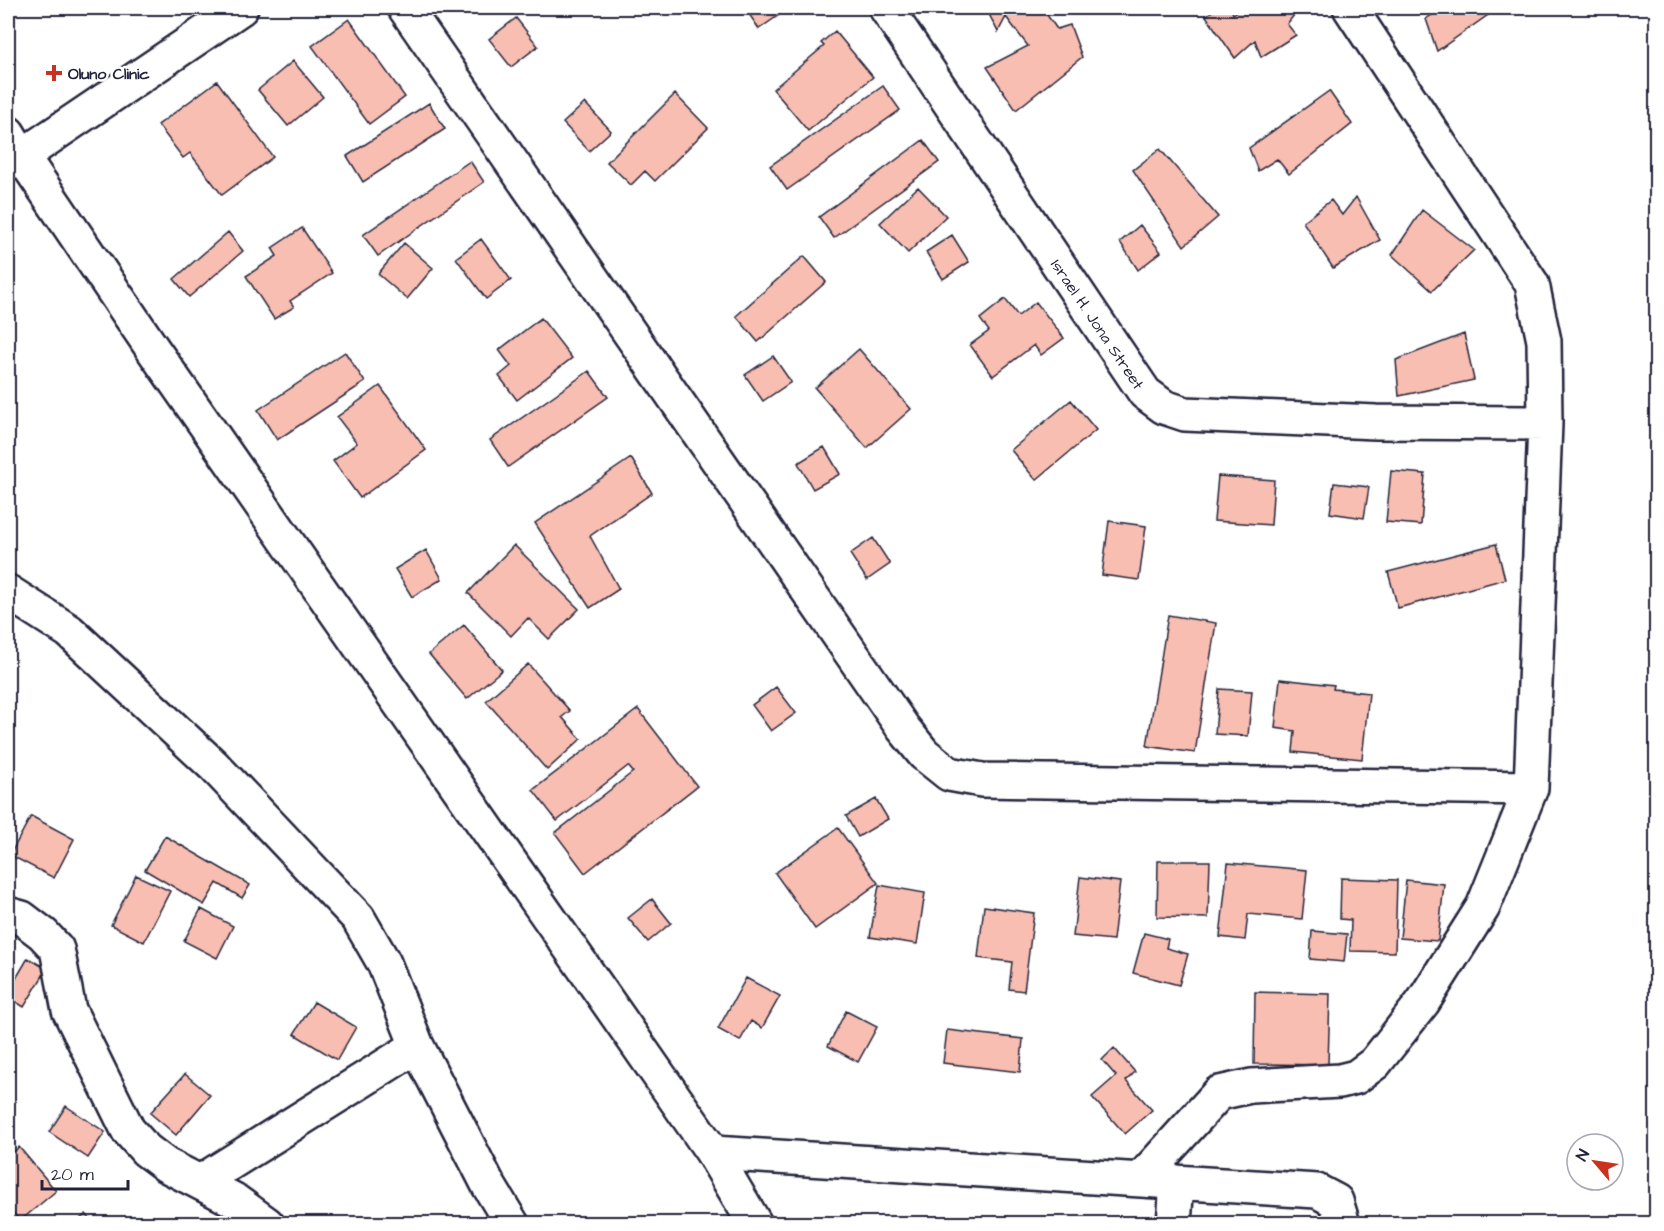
<svg xmlns="http://www.w3.org/2000/svg" width="1664" height="1231" font-family="'Architects Daughter',sans-serif">
	<style>
		.building { fill: #f8beb1; stroke: #22223b; stroke-width: 1.5 }
		.lines { fill: none; stroke-linecap: round; stroke-linejoin: round }
		.minor-casing { stroke: #22223b; stroke-width: 38 }
		.tertiary-casing { stroke: #22223b; stroke-width: 38 }
		.minor { stroke: #fff; stroke-width: 33 }
		.tertiary { stroke: #fff; stroke-width: 33 }
		.poi-dot { fill: #c8321e; stroke: #fff; stroke-width: 2 }
		.labels { text-anchor: middle; stroke-width: 5; stroke-linejoin: round; paint-order: stroke }
		.poi-label { font-size: 16px; font-weight: bold; fill: #22223b; stroke: #fff; text-anchor: start }
		.street-label { font-size: 16px; fill: #22223b; stroke: #fff }
	</style>
	<rect width="100%" height="100%" fill="#fff"/>
	<filter id="ink" filterUnits="userSpaceOnUse"><feTurbulence type="fractalNoise" baseFrequency=".0167" numOctaves="2"/><feDisplacementMap in="SourceGraphic" scale="12" xChannelSelector="R" yChannelSelector="G"/><feConvolveMatrix kernelMatrix="1 2 1 2 8 2 1 2 1" color-interpolation-filters="sRGB"/></filter>
	<g filter="url(#ink)">
		<path class="building" d="M745 8H789L759 29Z
			M986 8H1054L1047 15 1057 29 1070 25 1082 57 1016 110 987 67 1028 46 1006 17 998 32Z
			M1216 8H1231L1233 14 1242 8H1287L1294 15 1287 24 1296 35 1261 57 1255 40 1235 58 1206 16Z
			M1442 8H1498L1437 51 1426 19Z
			M516 18 538 46 511 67 489 39Z
			M349 19 405 97 369 124 312 46Z
			M835 31 873 77 808 131 773 89 824 46 821 43Z
			M293 61 323 97 288 126 258 90Z
			M217 81 273 157 222 195 190 153 183 158 158 125Z
			M883 86 900 110 787 190 770 166Z
			M1329 91 1352 124 1289 174 1277 159 1258 171 1249 148Z
			M675 94 708 128 655 181 645 171 631 185 607 162Z
			M429 103 445 129 363 182 347 156Z
			M585 103 611 131 589 151 563 123Z
			M923 140 939 162 834 238 819 217Z
			M1160 149 1218 217 1184 246 1133 170Z
			M470 161 484 182 378 256 363 235Z
			M918 187 946 216 908 253 880 223Z
			M1356 197 1380 240 1333 268 1303 222 1331 200 1342 215Z
			M1422 210 1474 250 1432 291 1392 255Z
			M1140 225 1161 252 1138 270 1120 242Z
			M302 228 332 273 290 301 294 307 274 319 246 276 277 256 272 248Z
			M228 232 243 251 189 297 174 279Z
			M952 235 969 262 943 279 926 252Z
			M481 239 511 280 486 299 456 258Z
			M404 243 433 268 407 299 378 274Z
			M804 256 826 282 758 342 736 316Z
			M1005 299 1018 316 1036 302 1064 338 1041 355 1034 345 993 376 970 345 989 331 980 319Z
			M541 318 572 358 517 400 499 376 511 366 499 350Z
			M1464 334 1474 380 1399 396 1396 360Z
			M859 349 911 409 867 448 815 388Z
			M345 352 365 382 277 440 258 410Z
			M773 356 791 382 763 401 745 375Z
			M589 371 608 397 508 467 490 440Z
			M380 386 426 450 360 498 333 461 357 443 337 417Z
			M1071 400 1096 430 1036 480 1011 450Z
			M824 447 840 474 813 489 798 463Z
			M631 458 652 493 590 536 619 589 590 608 535 523Z
			M1391 471 1425 474 1421 525 1386 522Z
			M1218 476 1274 480 1271 525 1214 521Z
			M1334 483 1369 487 1364 518 1330 513Z
			M1109 521 1146 526 1139 580 1102 575Z
			M873 538 890 564 867 580 850 554Z
			M1496 544 1505 579 1398 608 1388 572Z
			M514 545 579 609 549 639 528 618 511 636 468 593Z
			M426 550 442 579 412 597 395 569Z
			M1168 615 1216 623 1195 753 1147 746Z
			M464 625 502 670 467 699 429 654Z
			M528 664 570 711 562 717 581 739 547 770 486 701Z
			M1280 679 1334 685 1333 689 1369 693 1362 759 1293 752 1295 731 1275 728Z
			M776 687 796 713 771 731 752 705Z
			M1219 689 1252 691 1248 736 1215 734Z
			M638 709 697 786 585 873 555 833 633 772 628 766 557 821 533 790Z
			M876 799 888 819 858 837 846 816Z
			M31 816 74 839 54 878 10 855Z
			M838 828 878 883 815 929 775 873Z
			M165 836 250 885 242 898 217 883 204 905 145 870Z
			M1158 861H1210L1208 918 1157 917Z
			M1228 863 1307 870 1302 919 1248 914 1245 940 1220 937Z
			M136 875 170 891 144 942 111 925Z
			M1080 877 1120 882 1113 940 1073 936Z
			M1341 878 1397 880 1395 952 1350 951 1351 920 1340 919Z
			M1406 880 1444 884 1438 941 1400 938Z
			M879 885 925 893 917 944 870 937Z
			M652 899 671 923 648 942 628 918Z
			M984 906 1034 913 1024 991 1009 989 1012 962 978 958Z
			M201 909 233 926 217 958 184 941Z
			M1312 931 1347 934 1344 962 1310 959Z
			M1144 933 1168 939 1166 948 1188 954 1179 985 1133 973Z
			M28 958 47 969 24 1007 8 997V992Z
			M746 978 780 996 762 1028 751 1021 740 1041 718 1029Z
			M1255 992 1330 994 1328 1065 1254 1064Z
			M314 1002 356 1027 337 1060 294 1034Z
			M846 1011 877 1027 858 1062 828 1046Z
			M947 1030 1023 1039 1020 1072 943 1063Z
			M1114 1048 1135 1072 1126 1081 1152 1110 1125 1134 1092 1097 1116 1076 1102 1060Z
			M185 1074 210 1095 176 1135 150 1113Z
			M66 1106 105 1132 88 1158 49 1132Z
			M19 1147 56 1191 20 1221 8 1207V1157Z
			M86 1214 94 1224H74Z"/>
		<g class="lines">
			<g class="minor-casing">
				<path id="minor" d="M405 8 903 728 924 754 949 774 982 780 1531 788
					M886 8 1145 393 1164 407 1185 414 1376 422 1545 423
					M8 133 22 156 241 8
					M8 592 69 631 214 766 358 918 384 963 417 1046 489 1186 512 1224
					M8 914 22 918 43 934 57 949 69 1010 128 1130 146 1150 166 1165 234 1200 267 1224
					M713 1153 1317 1191 1336 1201 1343 1224
					M1140 1180 1219 1093 1251 1086 1340 1081 1356 1077 1375 1063 1423 1002 1483 907 1531 788 1545 423 1544 341 1532 284 1350 8
					M200 1182 417 1046
					M1174 1224 1177 1182"/>
			</g>
			<g class="tertiary-casing">
				<path id="tertiary" d="M8 163 22 156 152 348 713 1153 755 1224"/>
			</g>
			<use href="#minor" class="minor"/>
			<use href="#tertiary" class="tertiary"/>
		</g>
	</g>
	<path class="poi-dot" d="M51 64h6v6h6v6h-6v6h-6v-6h-6v-6h6z"/>
	<g class="labels">
		<g class="poi-label">
			<text x="68" y="79">Oluno Clinic</text>
		</g>
		<g class="street-label">
			<text transform="translate(1098 324) rotate(56)" y="6">Israel H. Jona Street</text>
		</g>
	</g>
	<rect width="1664" height="1231" fill="none" stroke="#fff" stroke-width="30"/>
	<rect x="15" y="15" width="1634" height="1201" fill="none" stroke="#22223b" stroke-width="2" filter="url(#ink)"/>
	<g transform="translate(1595 1162) rotate(299)"><circle r="28" fill="#ffffff" stroke="#a7a7b1" stroke-width="1.5"/>
	<path d="M0-4.5L10 22L0 15L-10 22Z" fill="#c8321e"/>
	<text y="-9" font-size="16" font-weight="bold" text-anchor="middle" fill="#22223b">N</text>
	</g>
	<path d="M42 1180v9h86v-9" fill="none" stroke="#22223b" stroke-width="3"/>
	<text x="51" y="1180" font-size="18" fill="#22223b" stroke="#ffffff" stroke-width="4.5" paint-order="stroke">20 m</text>
</svg>
